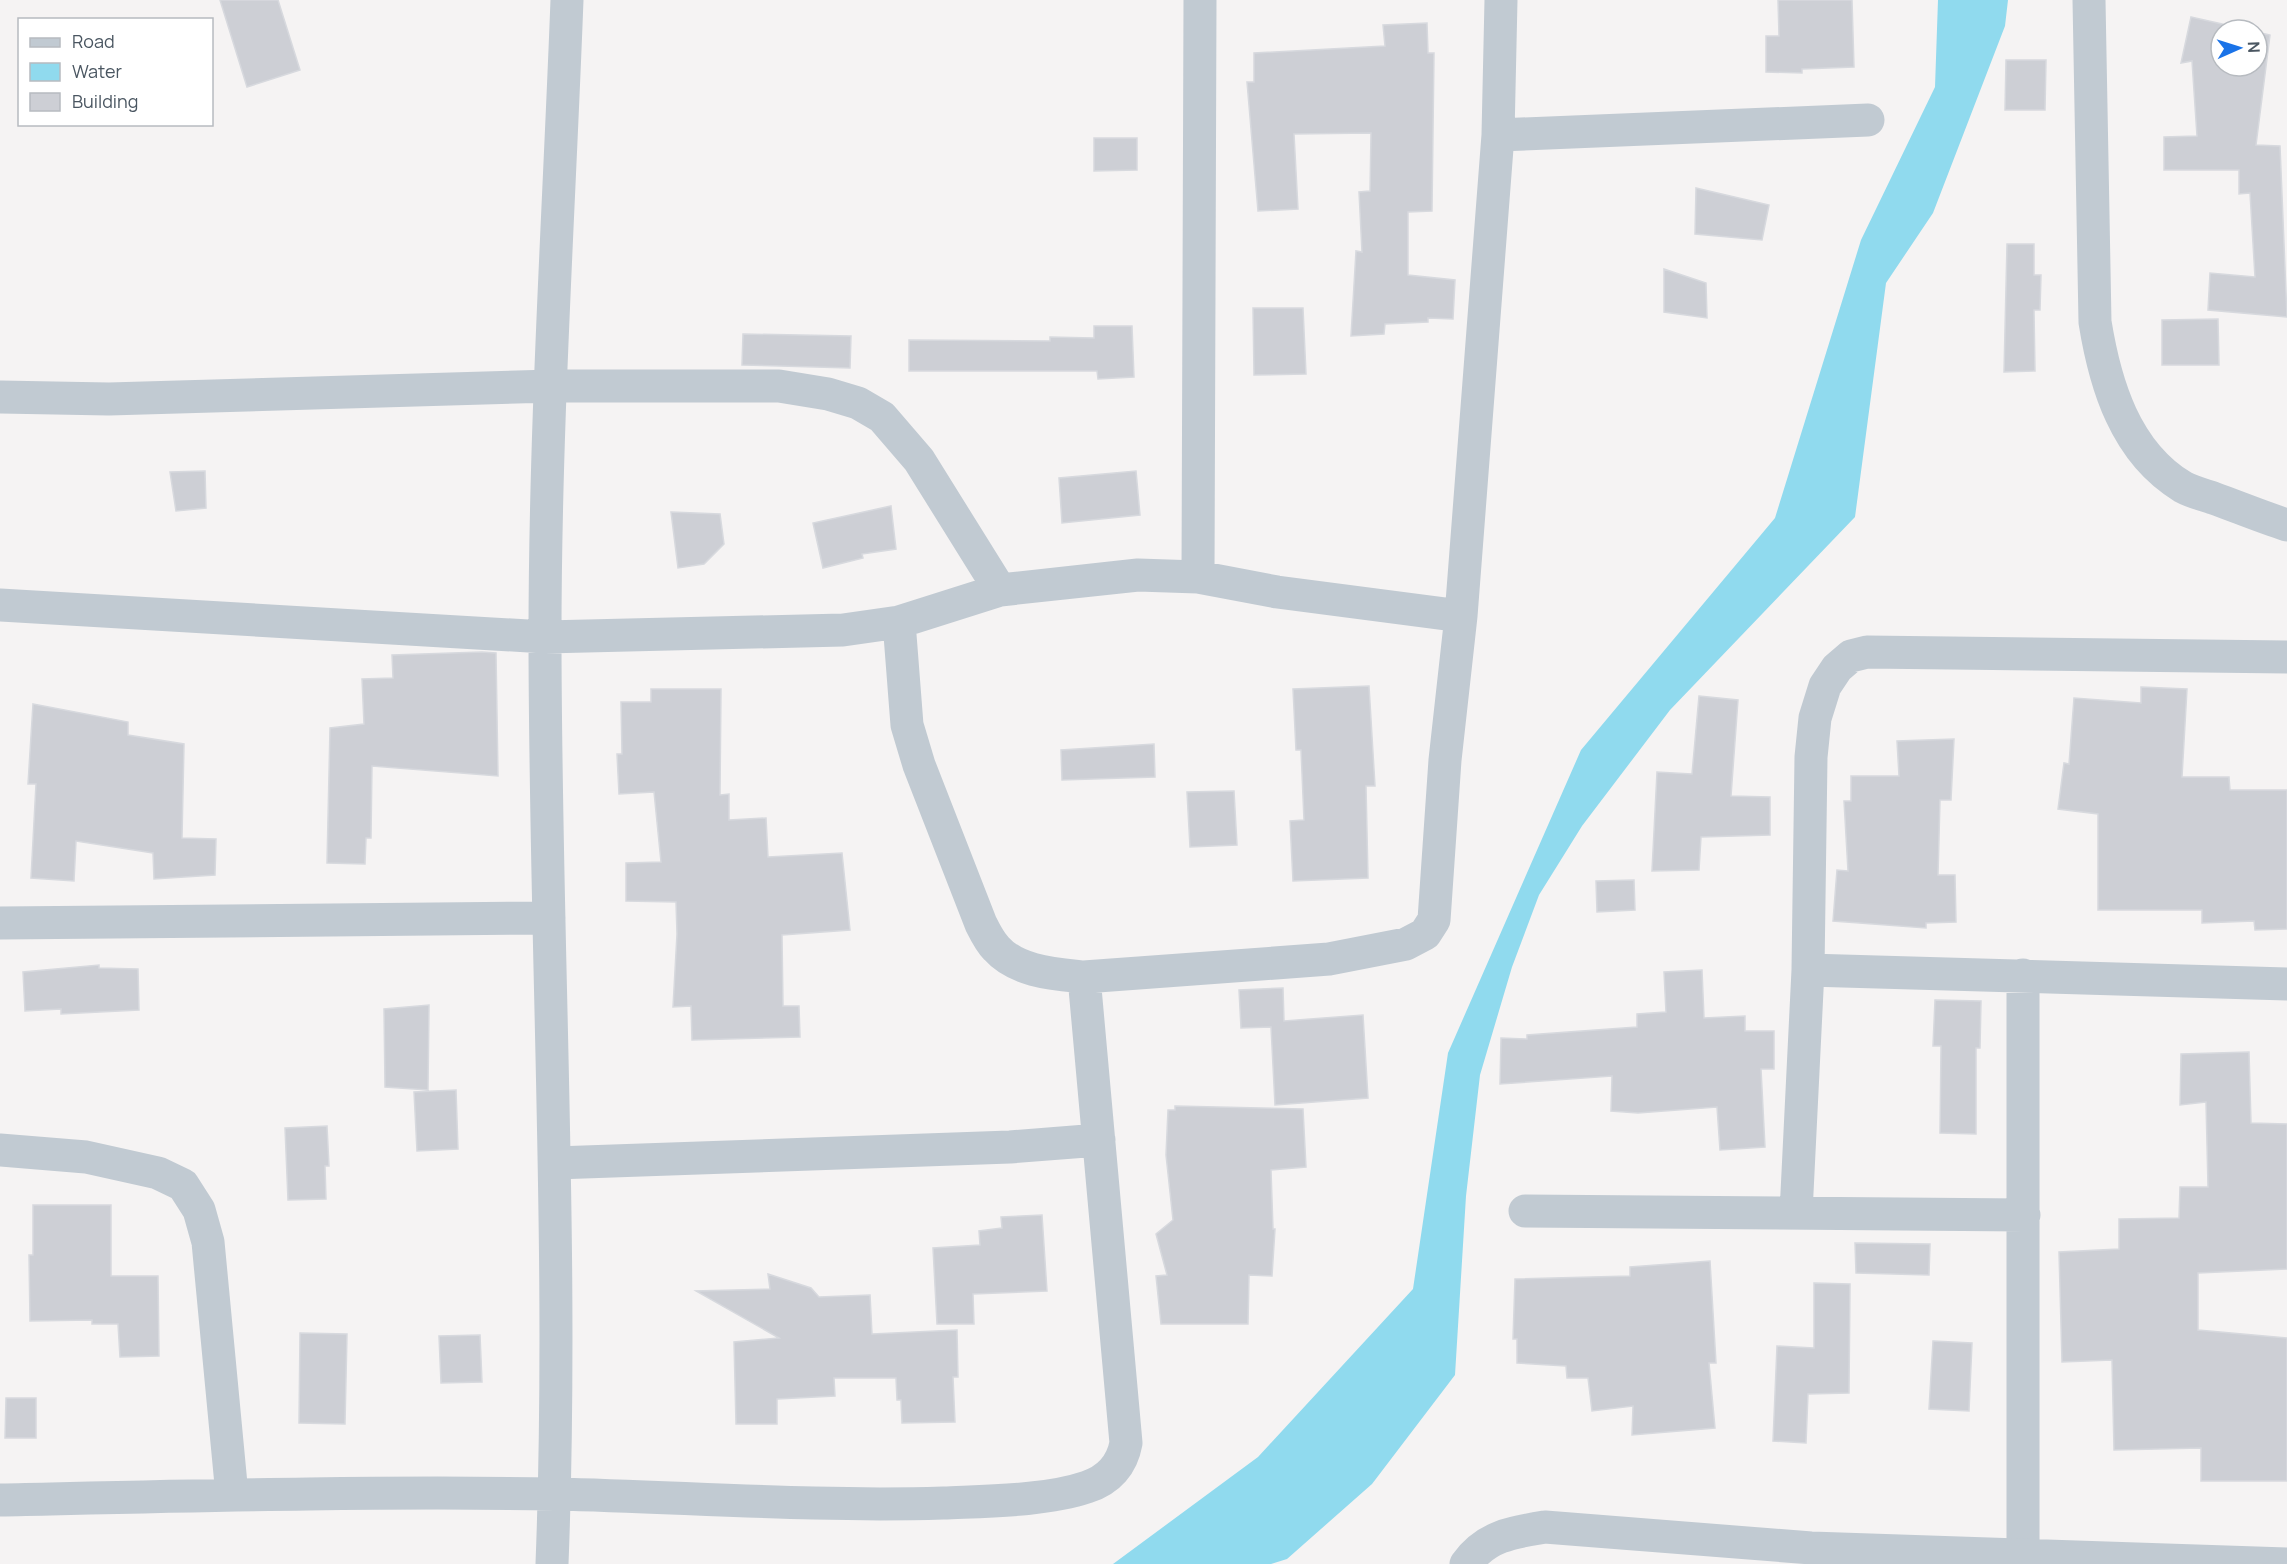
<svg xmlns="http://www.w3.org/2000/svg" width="2287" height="1564" font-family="Manrope,sans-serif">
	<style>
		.water { fill: #90daee }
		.building { fill: #cdcfd5; stroke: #d7d9de; stroke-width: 1.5 }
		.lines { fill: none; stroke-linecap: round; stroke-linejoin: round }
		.minor { stroke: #c1cad2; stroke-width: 33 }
	</style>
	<rect width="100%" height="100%" fill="#f5f3f3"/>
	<path class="water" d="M1938 0H2008L2005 26 1933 213 1886 283 1855 517 1670 710 1582 826 1539 895 1512 967 1480 1075 1466 1196 1455 1375 1372 1484 1287 1559 1271 1564H1113L1258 1457 1413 1289 1448 1053 1581 750 1775 518 1861 240 1935 87Z"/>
	<path class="building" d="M220 0H278L300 70 247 87Z
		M1778 0H1852L1854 67 1802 69V73L1766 72V36H1779Z
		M2191 17 2249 30H2221V66H2257V32L2270 35 2256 145 2280 146 2287 317 2208 310 2210 273 2255 277 2250 193 2239 194V170H2164V137L2197 136 2192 61 2181 63Z
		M1427 23 1428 53H1434L1432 211 1408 212V275L1455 280 1453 319 1428 318V322L1385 324 1384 334 1351 336 1356 251 1362 252 1359 192 1370 191 1371 133 1294 134 1298 209 1258 211 1247 82H1254V53L1385 46 1383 25Z
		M2006 60H2046L2045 110H2005Z
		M1094 138H1137V170L1094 171Z
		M1696 188 1769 205 1762 240 1695 234Z
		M2007 244H2034V275H2041L2040 310H2034L2035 371 2004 372Z
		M1664 269 1706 283 1707 318 1664 312Z
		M1253 308H1303L1306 374 1254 375Z
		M2218 319 2219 365H2162V320Z
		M1094 326H1132L1134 377 1098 379 1097 371H909V340L1050 341V337L1094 338Z
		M743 334 851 336 850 368 742 365Z
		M205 471 206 508 176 511 170 472Z
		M1136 471 1140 515 1062 523 1059 478Z
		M891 506 896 549 862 554 863 558 823 568 813 523Z
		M671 512 720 514 724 544 704 564 678 568Z
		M482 652 496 653 498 776 372 766 371 838H366L365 864 327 863 330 728 364 724 362 679 393 678 392 655Z
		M1369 686 1375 786H1366L1368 878 1293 881 1290 821 1304 820 1301 750H1296L1293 689Z
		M2141 687 2187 689 2182 777H2229L2230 790H2287V929L2255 930 2254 921 2202 923V910H2098V814L2058 809 2064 763 2069 764 2074 698 2141 703Z
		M651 689H721L720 795 729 794V820L766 818 768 857 842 853 850 930 782 935 783 1006H799L800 1037 692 1040 691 1006 673 1007 677 934 676 902 626 901V863L661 862 654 792 619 794 617 754H622L621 702H651Z
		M1699 696 1738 700 1731 796 1770 797V835L1701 837 1699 870 1652 871 1657 772 1692 774Z
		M33 704 128 722V735L184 744 182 838 216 839 215 875 154 879 153 853 76 841 74 881 31 878 36 784H28Z
		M1954 739 1951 800H1940L1938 875H1955L1956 922 1926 923V928L1833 921 1837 870 1848 871 1844 801H1851V776H1899L1897 741Z
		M1154 744 1155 777 1062 780 1061 750Z
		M1234 791 1237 845 1190 847 1187 792Z
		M1634 880 1635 910 1597 912 1596 881Z
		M99 965V968L138 969 139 1010 61 1014V1009L25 1011 23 972Z
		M1702 970 1704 1018 1745 1016V1031H1774V1069H1761L1765 1147 1720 1150 1717 1107 1638 1113 1611 1111 1612 1076 1500 1084 1501 1038 1527 1039V1035L1637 1027V1014L1666 1012 1664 972Z
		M1283 988 1284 1021 1363 1015 1368 1098 1275 1105 1271 1027 1241 1028 1239 990Z
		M1935 1000 1981 1001 1980 1048H1976V1134L1940 1133 1941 1046H1933Z
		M429 1005 428 1090 385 1087 384 1009Z
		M2249 1052 2251 1123 2287 1124V1269L2198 1273V1330L2287 1338V1481H2201V1448L2114 1450 2112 1360 2062 1362 2059 1252 2119 1249V1219L2179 1218 2180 1187H2208L2206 1102 2180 1105 2181 1054Z
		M456 1090 458 1149 417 1151 414 1092Z
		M1175 1106 1303 1109 1306 1167 1271 1170 1273 1229H1275L1272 1276 1249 1275 1248 1324H1161L1156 1276 1167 1275 1156 1234 1173 1220 1166 1155 1168 1110H1175Z
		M327 1126 329 1166H325L326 1199 288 1200 285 1128Z
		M33 1205H111V1276H158L159 1356 120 1357 118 1324H92V1320L30 1321 29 1255H33Z
		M1042 1215 1047 1291 973 1294 974 1324H937L933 1248 980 1245 979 1231 1002 1228 1001 1217Z
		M1855 1243 1930 1244 1929 1275 1856 1273Z
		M1710 1261 1716 1363H1709L1715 1428 1632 1435 1633 1406 1592 1411 1588 1378H1567L1566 1366 1517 1363V1339H1513L1515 1279 1630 1276V1267Z
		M768 1274 811 1288 819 1297 870 1295 872 1334 957 1330 958 1377H953L955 1422 902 1423 901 1400H897L896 1378H834L835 1396 777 1399V1424H736L734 1342 779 1338 696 1291 770 1289Z
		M1814 1283 1850 1284 1849 1393 1808 1394 1806 1443 1773 1441 1777 1346 1814 1348Z
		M300 1333 347 1334 345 1424 299 1423Z
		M480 1335 482 1382 441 1383 439 1336Z
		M1933 1341 1972 1343 1969 1411 1929 1409Z
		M6 1398H36V1438H5Z"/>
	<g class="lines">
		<path class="minor" d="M2089 0 2095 322C2105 384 2125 452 2183 487 2192 492 2204 495 2213 498 2238 507 2262 517 2287 525
			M1498 135 1868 120
			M0 397 109 399 552 386H779L828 394 858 403 882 417 919 460 1000 590
			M1198 577 1200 0
			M0 605 545 637 843 630 899 622 907 725 919 765 981 924C985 932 990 942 996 948 1017 972 1055 974 1084 977L1329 959 1406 944 1425 934 1434 920 1445 760 1461 616 1498 135 1501 0
			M899 622 1000 590 1138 575 1198 577 1277 592 1461 616
			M0 923 549 918
			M1808 970 2287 984
			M0 1150 86 1157 158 1173 183 1185 199 1210 208 1242 232 1495
			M555 1163 1010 1147 1099 1140
			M1525 1211 2024 1215
			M1796 1213 1808 970 1811 757 1815 718 1825 686 1837 668 1851 656 1867 652 2287 657
			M0 1500C185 1496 371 1491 556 1494 685 1497 814 1507 943 1503 987 1501 1046 1501 1087 1487 1109 1480 1122 1465 1126 1443L1084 977
			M2023 1553V975
			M552 1564C564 1255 545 946 545 636 545 424 559 212 567 0
			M1466 1564C1486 1536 1513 1532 1545 1527L1811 1548 2287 1564"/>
	</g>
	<rect x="18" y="18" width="195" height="108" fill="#ffffff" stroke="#b7bbc0" stroke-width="1.5"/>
	<rect x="30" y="38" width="30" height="9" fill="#c1cad2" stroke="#b7bbc0" stroke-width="1.5"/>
	<text x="72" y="48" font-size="18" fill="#4a5661">Road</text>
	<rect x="30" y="63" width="30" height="18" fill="#90daee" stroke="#b7bbc0" stroke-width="1.5"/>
	<text x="72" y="78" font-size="18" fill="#4a5661">Water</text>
	<rect x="30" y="93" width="30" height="18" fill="#cdcfd5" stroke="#b7bbc0" stroke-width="1.5"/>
	<text x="72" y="108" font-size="18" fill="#4a5661">Building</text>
	<g transform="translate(2239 48) rotate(87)"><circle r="28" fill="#ffffff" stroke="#b7bbc0" stroke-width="1.5"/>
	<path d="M0-4.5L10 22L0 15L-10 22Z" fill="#1a73e8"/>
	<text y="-9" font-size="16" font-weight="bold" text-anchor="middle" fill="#4a5661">N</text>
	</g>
</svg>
